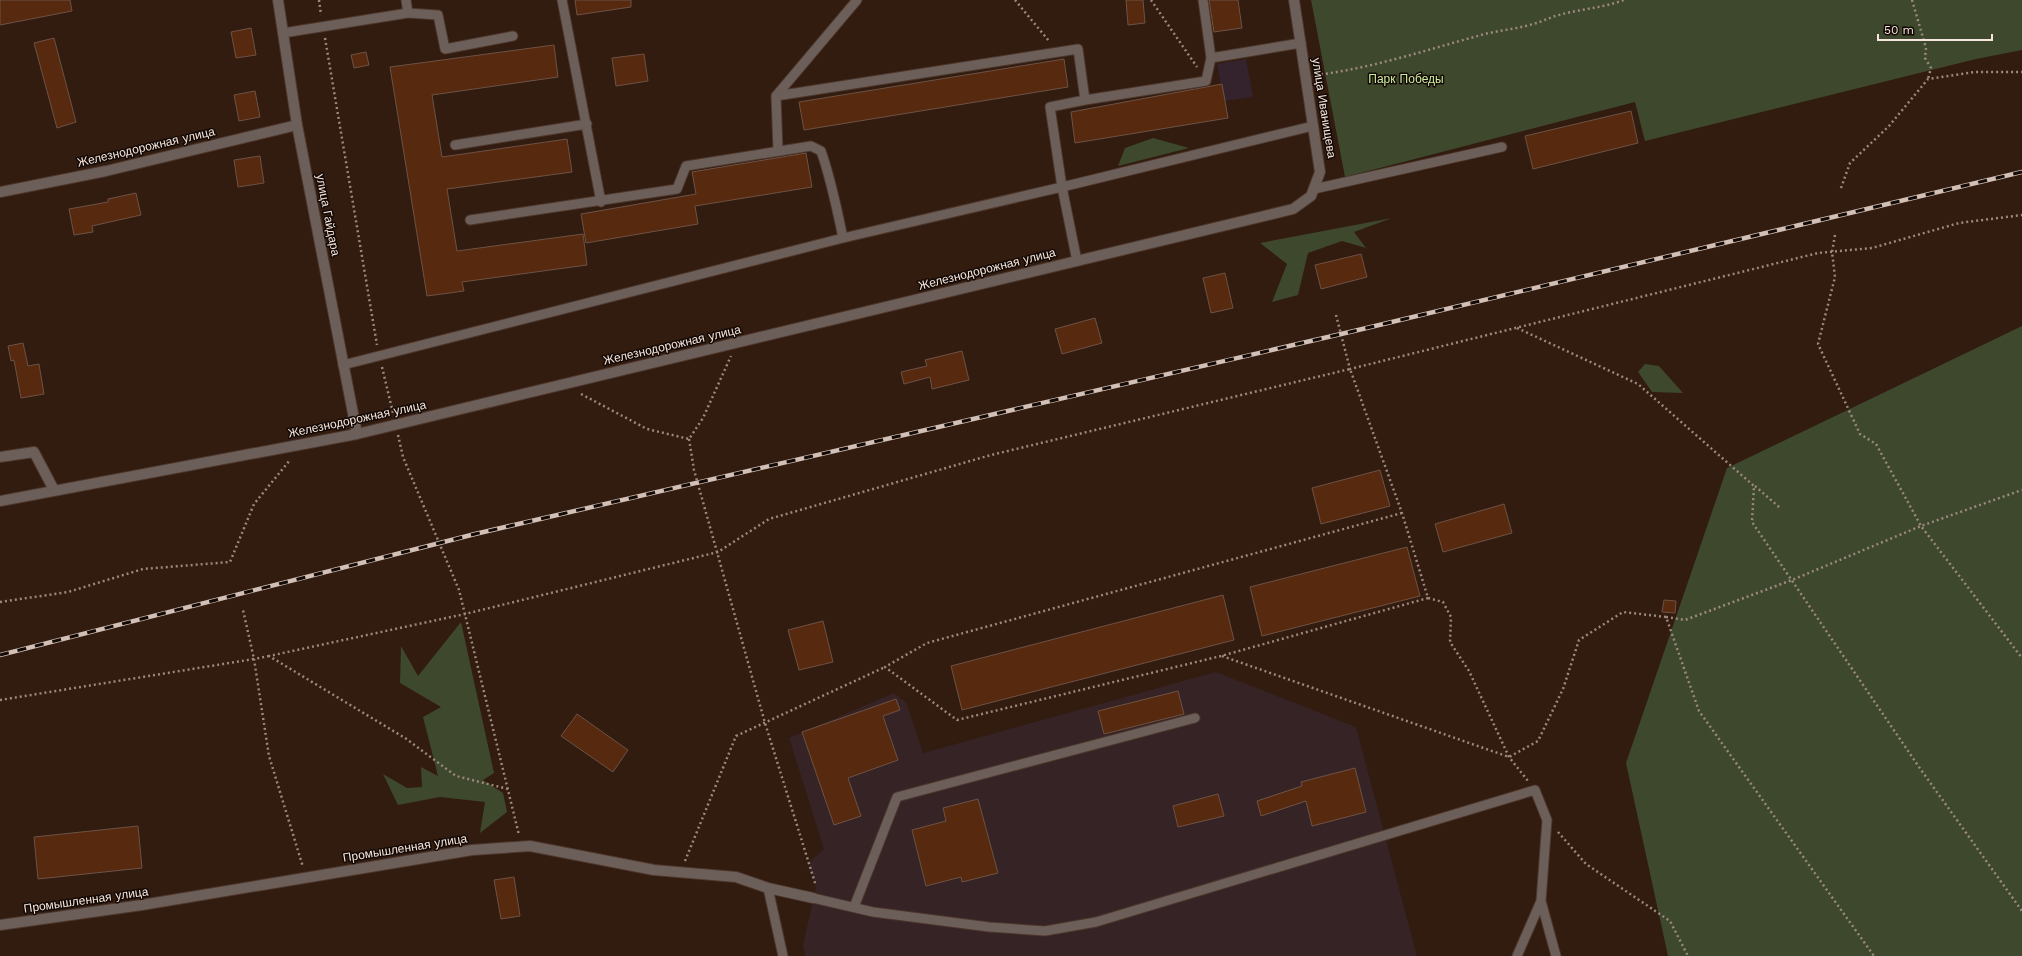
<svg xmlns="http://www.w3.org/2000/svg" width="2022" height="956" font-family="'Work Sans',sans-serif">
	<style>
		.commercial { fill: #34232c }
		.industrial { fill: #362325 }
		.green { fill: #3d482d }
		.building { fill: #572a10; stroke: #6d5245 }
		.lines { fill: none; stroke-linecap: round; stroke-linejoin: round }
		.service-casing { stroke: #4e372c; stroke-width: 11 }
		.minor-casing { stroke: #4e372c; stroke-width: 12 }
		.path { stroke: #9c887e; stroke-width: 2.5; stroke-dasharray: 2 3; stroke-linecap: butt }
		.service { stroke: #6c5f59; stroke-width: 9 }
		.minor { stroke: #6c5f59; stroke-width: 10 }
		.rail-casing { stroke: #d2c0b7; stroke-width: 4.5 }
		.rail { stroke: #130905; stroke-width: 3; stroke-dasharray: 9; stroke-linecap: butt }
		.labels { text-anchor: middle; stroke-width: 3; stroke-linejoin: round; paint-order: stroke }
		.park-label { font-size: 12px; fill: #ceed9f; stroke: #130905 }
		.street-label { font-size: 12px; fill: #f7e6de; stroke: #130905 }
	</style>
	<rect width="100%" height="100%" fill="#321b0f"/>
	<path class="commercial" d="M1246 59 1253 97 1224 101 1217 64Z"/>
	<path class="industrial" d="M1216 672 1356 727 1417 956H805L803 945 816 888 809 862 824 849 789 738 894 693 906 702 923 753Z"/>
	<path class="green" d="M1311 0H2022V50L1976 59 1645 141 1635 102 1345 177Z
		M1153 138 1189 148 1118 166 1125 148Z
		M1392 218 1354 232 1366 248 1342 241 1308 253 1298 295 1272 302 1287 264 1260 243Z
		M2022 326V956H1668L1626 763 1727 468Z
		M1645 364 1659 366 1683 393 1652 392 1638 372Z
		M461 622 494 773 483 780 503 793 507 812 480 833 485 802 440 797 398 805 383 774 407 788 422 787 421 767 438 776 423 717 441 707 400 683 401 646 418 676Z"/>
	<path class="building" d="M0 0H70L72 11 0 25Z
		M575 0H631V7L577 15Z
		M1126 0H1143L1145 23 1128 25Z
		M1209 0H1238L1242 28 1214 32Z
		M251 28 256 55 236 58 231 32Z
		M54 38 76 122 57 128 34 43Z
		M554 45 558 77 432 95 442 157 567 139 572 172 447 189 457 251 583 234 587 265 462 282 464 291 427 296 390 67Z
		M366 52 369 65 354 68 351 55Z
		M644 54 648 81 616 86 612 58Z
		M1064 59 1068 87 804 130 799 102Z
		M1222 84 1228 118 1075 143 1071 112Z
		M255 91 260 117 239 121 234 95Z
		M1631 111 1638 143 1533 169 1525 136Z
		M806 153 812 187 695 206 698 224 586 243 581 214 696 194 692 172Z
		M260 156 264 183 238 187 234 160Z
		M136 193 141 215 92 226 93 232 74 235 69 209 108 202V199Z
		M1361 254 1367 277 1321 289 1315 265Z
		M1225 273 1233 308 1211 313 1203 278Z
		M1095 318 1102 343 1062 354 1055 329Z
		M23 343 28 366 39 364 44 394 21 398 14 360 11 361 8 346Z
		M962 351 969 380 932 389 930 377 904 384 901 372 927 366 925 360Z
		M1380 470 1390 506 1321 524 1312 488Z
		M1504 504 1512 533 1443 552 1435 524Z
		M1407 547 1420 596 1262 636 1250 587Z
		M1223 595 1234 640 962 710 951 666Z
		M1664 600 1676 601 1675 613 1662 612Z
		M823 621 833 662 799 670 788 630Z
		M1178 691 1184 714 1104 734 1098 711Z
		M896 699 900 710 883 716 898 760 848 778 861 816 834 825 802 732Z
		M577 714 628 750 613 772 561 736Z
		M1355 768 1366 812 1312 826 1306 801 1261 816 1257 801 1302 786 1301 782Z
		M1218 794 1224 816 1178 827 1173 806Z
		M978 799 998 873 962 882 961 877 926 886 912 830 946 821 943 808Z
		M138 826 142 868 38 879 34 837Z
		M514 877 520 916 501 919 494 880Z"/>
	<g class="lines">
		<g class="service-casing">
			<path id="service" d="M562 0 601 202
				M1203 0 1211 58
				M408 13 438 15 445 49 513 36
				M283 33 408 13 406 0
				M776 96 857 0
				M455 145 587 124
				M778 151 776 96 1078 49 1085 100
				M1314 189 1502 147
				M470 220 677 189 686 166 811 146 821 151C831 179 837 209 843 238
				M1077 261 1062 187 1050 107 1085 100 1206 81 1211 58 1301 43
				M343 365 843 238 1062 187 1313 126
				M768 888 783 956
				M813 898 873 912 989 927 1045 931 1096 922 1535 790 1547 820 1541 901 1556 956
				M854 907 897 797 1195 718
				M1517 956 1541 901"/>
		</g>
		<g class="minor-casing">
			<path id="minor" d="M278 0 297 125 357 434
				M0 192 106 171 297 125
				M0 457 34 452 54 490
				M0 501 357 434 1293 209 1311 196 1320 172 1294 0
				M0 925 142 905 472 850 530 846 654 870 736 877 768 888 813 898"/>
		</g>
		<path class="path" d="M319 0 321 15
			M1015 0 1049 41
			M1151 0 1197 67
			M1912 0 1926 48 1925 58 1931 68 1928 79
			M325 38 377 345
			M1316 75C1374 68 1429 49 1485 34 1501 30 1517 29 1533 24 1542 22 1550 17 1559 15 1580 9 1603 8 1624 0
			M1841 188 1850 163 1889 126 1928 79 1975 72H2022
			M1835 235 1832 252 1835 277 1818 344 1860 434 1876 444 1921 526 2022 658
			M1336 315 1350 369 1818 253 1872 248 1959 223 2022 215
			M1517 328 1638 384 1754 486 1752 522 1919 767 2022 911
			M382 367 393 413
			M581 394 647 429 689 439 703 418 731 356
			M398 435 403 457 459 590 519 835
			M689 439 694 470 765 723 816 886
			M1755 486 1779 507
			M1402 513 927 643 885 667 957 720 1221 656 1428 598
			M0 602 68 592 143 569 230 562 254 504 290 460
			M1666 617 1685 620 1792 580 1921 526 2022 490
			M269 656 254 659 269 756 303 867
			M1222 656 1509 757 1538 741 1563 689 1579 640 1623 612 1666 617 1699 711 1874 956
			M0 700 254 659 243 610
			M508 789 456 776 405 738 269 656 465 614 718 552 769 519 991 455 1350 369 1402 513 1428 598 1443 602 1451 617 1450 642 1469 671 1509 757 1528 781
			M1558 832 1586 864 1670 921 1688 956
			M685 861 736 736 885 667"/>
		<use href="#service" class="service"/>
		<use href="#minor" class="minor"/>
		<g class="rail-casing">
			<path id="rail" d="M0 655 475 534 1354 331 2022 172"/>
		</g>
		<use href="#rail" class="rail"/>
	</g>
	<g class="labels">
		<g class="park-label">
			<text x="1406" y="83">Парк Победы</text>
		</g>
		<g class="street-label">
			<text transform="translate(1324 108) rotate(81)" y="4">улица Иванищева</text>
			<text transform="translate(146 147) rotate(-13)" y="4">Железнодорожная улица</text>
			<text transform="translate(328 215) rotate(79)" y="4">улица Гайдара</text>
			<text transform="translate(987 269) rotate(-14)" y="4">Железнодорожная улица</text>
			<text transform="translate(672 345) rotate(-13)" y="4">Железнодорожная улица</text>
			<text transform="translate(357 419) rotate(-12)" y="4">Железнодорожная улица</text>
			<text transform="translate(405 848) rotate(-9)" y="4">Промышленная улица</text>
			<text transform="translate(86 900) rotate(-8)" y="4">Промышленная улица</text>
		</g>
	</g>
	<path d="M1878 34v6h114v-6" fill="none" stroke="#f7e6de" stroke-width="2"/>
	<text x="1884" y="34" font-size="12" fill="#f7e6de" stroke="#130905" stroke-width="3" paint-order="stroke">50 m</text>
</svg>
